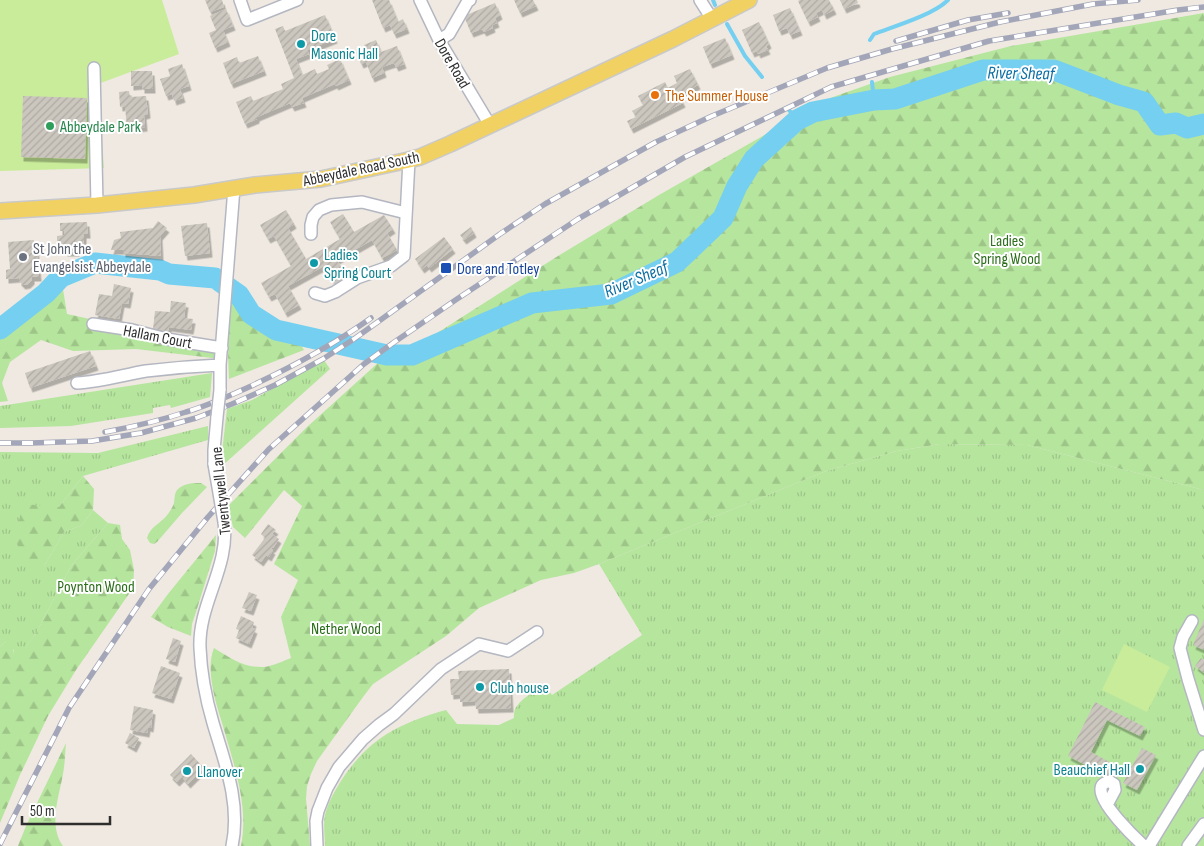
<svg xmlns="http://www.w3.org/2000/svg" width="1204" height="846" font-family="'Sofia Sans Condensed',sans-serif">
	<style>
		.grass { fill: url(#grass-tufts) }
		.forest { fill: url(#forest-firs) }
		.pitch { fill: #c9ec9a }
		.lines { fill: none; stroke-linecap: round; stroke-linejoin: round }
		.stream { stroke: #75cff0; stroke-width: 4 }
		.river { stroke: #75cff0; stroke-width: 21 }
		.building { fill: url(#building-hatch); filter: url(#shadow) }
		.minor-casing { stroke: #b4b7c1; stroke-width: 14 }
		.major-casing { stroke: #c9c9c9; stroke-width: 18 }
		.minor { stroke: #fff; stroke-width: 11 }
		.major { stroke: #f2d163; stroke-width: 15 }
		.rail-casing { stroke: #a3a6b8; stroke-width: 5.5 }
		.rail { stroke: #fff; stroke-width: 4; stroke-dasharray: 11; stroke-linecap: butt }
		.minor-bridge-casing { stroke: #b4b7c1; stroke-width: 14; stroke-linecap: butt }
		.minor-bridge { stroke: #fff; stroke-width: 11 }
		.culture-dot { fill: #0f9aa8; stroke: #fff; stroke-width: 2 }
		.food-dot { fill: #e8710a; stroke: #fff; stroke-width: 2 }
		.leisure-dot { fill: #2e9e5b; stroke: #fff; stroke-width: 2 }
		.worship-dot { fill: #6b7280; stroke: #fff; stroke-width: 2 }
		.transit-dot { fill: #1a4fb4; stroke: #fff; stroke-width: 2 }
		.labels { text-anchor: middle; stroke-width: 4; stroke-linejoin: round; paint-order: stroke }
		.culture-label { font-size: 16px; fill: #0d838f; stroke: #fff; text-anchor: start }
		.street-label { font-size: 16px; fill: #2e2e2e; stroke: #fff }
		.food-label { font-size: 16px; fill: #c56008; stroke: #fff; text-anchor: start }
		.leisure-label { font-size: 16px; fill: #27864d; stroke: #fff; text-anchor: start }
		.park-label { font-size: 16px; fill: #2c6e1b; stroke: #fff }
		.worship-label { font-size: 16px; fill: #5b616d; stroke: #fff; text-anchor: start }
		.transit-label { font-size: 16px; fill: #164399; stroke: #fff; text-anchor: start }
		.water-label { font-size: 18px; font-style: italic; fill: #0d6fa3; stroke: #fff }
	</style>
	<defs>
		<pattern id="grass-tufts" width="24" height="20" patternUnits="userSpaceOnUse" patternTransform="scale(1.25)"><rect width="24" height="20" fill="#b6e59e"/><path d="M3 7l-1-3M5 7V3M7 7l1-3M15 17l-1-3M17 17v-4M19 17l1-3" fill="none" stroke="#9dc588"/></pattern>
		<pattern id="forest-firs" width="22" height="20" patternUnits="userSpaceOnUse" patternTransform="scale(1.25)"><rect width="22" height="20" fill="#b6e59e"/><path d="M5 1l3.5 6h-7zM16 11l3.5 6h-7z" fill="#9dc588"/></pattern>
		<pattern id="building-hatch" width="6" height="6" patternUnits="userSpaceOnUse" patternTransform="scale(1.25)"><rect width="6" height="6" fill="#cbc7bf"/><path d="M-1 1l2-2M0 6l6-6M5 7l2-2" fill="none" stroke="#afaba4"/></pattern>
		<filter id="shadow"><feDropShadow dx="2.5" dy="4.5" stdDeviation="0" flood-color="#0004"/></filter>
	</defs>
	<rect width="100%" height="100%" fill="#efe9e1"/>
	<path class="grass" d="M324 360 330 369 222 466V452L227 409 252 400Z
		M212 373 210 397 171 408 170 405 153 408V413L71 426 0 428V406Z
		M208 426V440L83 476 59 507 44 566 64 532 82 525 93 510 108 523 71 566 35 635 20 655H14V650L6 641 0 647V452L98 453Z
		M940 444 1027 445 1204 490V846H325C325 836 323 825 325 815 328 803 334 792 341 781 368 739 399 723 446 710L457 724 499 725 514 718C514 714 514 709 517 706 523 697 536 691 545 685L552 695 642 635 599 564 826 471 897 451Z"/>
	<path class="forest" d="M1204 13V490L1027 445 940 444 897 451 826 471 599 564 574 573 541 580 479 608 446 636 373 684 363 697 317 761 311 774 307 786 306 799 310 846H241C249 806 234 765 223 726 216 704 205 670 214 648 230 658 244 668 264 667 273 666 283 661 291 658L281 617 298 580 274 564 302 506 284 490 245 538 233 527 228 506 307 427 379 362 423 342 558 256 659 195 773 130 793 114 833 97 890 77 1011 46Z
		M61 277 67 314 222 348 221 359 136 349 73 351 41 340 10 362 2 383 8 401 0 402V328L46 293Z
		M230 295H239L251 314 276 330 295 335 304 350 229 379 228 354Z
		M83 476 94 489 93 510 82 525 64 532 44 566 24 561 15 538 23 504 59 507Z
		M201 483 207 487 182 513 157 542 154 544 150 543 147 538C150 526 162 523 168 514 170 511 173 507 174 503 175 498 174 493 178 489 185 483 193 483 201 483Z
		M108 523 120 525 122 539 130 550 134 570 133 588 76 670 48 716 20 775 0 823V647L6 641 8 640 13 646 14 655 20 654 35 635 71 566Z
		M216 535 215 551 196 612 192 624 191 636 168 627 151 617 168 594Z
		M66 743C65 753 65 764 63 774 59 797 48 825 63 846H18L26 826Z"/>
	<path class="pitch" d="M0 0H162L179 54 98 84 104 168 0 171Z
		M1124 644 1170 667 1147 712 1102 690Z"/>
	<g class="lines">
		<path class="stream" d="M713 0 715 5
			M727 24 745 56 762 77
			M870 40 874 34C895 26 933 15 948 0
			M872 82 874 100
			M789 110 797 120"/>
		<path class="river" d="M0 329 46 293 61 277 95 263 160 270 169 274 215 278 239 295 251 314 276 330 387 355H412L532 303 611 294 677 262 723 218 737 186 754 159 797 120 813 112 874 100 895 99 983 70H1054L1119 95 1144 102 1160 125 1176 123 1187 128 1204 124"/>
	</g>
	<path class="building" d="M205 0H222L224 7 210 12Z
		M372 0H389L398 22 403 19 407 29 394 34 390 25 383 28Z
		M514 0H533L536 6 520 13Z
		M800 0H829L834 10 824 15 822 10 816 13 818 17 808 22 798 1Z
		M840 0H857L858 3 844 9Z
		M495 3 500 15 495 18 497 23 492 25 493 28 484 32 482 29 471 33 464 16Z
		M790 8 800 31 790 35 787 28 779 31 773 15Z
		M226 9 233 26 223 30 228 42 215 48 209 33 216 30 210 16Z
		M325 15 335 39 307 50 309 54 296 59 302 75 315 69 317 74 329 69 327 65 340 59 349 80 336 86 335 84 302 98 304 103 292 107 290 103 257 117V119L245 124 236 102 251 96 253 101 283 89 281 84 294 78 275 29 283 26 285 31Z
		M759 22 769 44 766 46 768 50 758 54 757 51 752 53 742 30Z
		M725 38 732 55 710 64 703 47Z
		M376 40 381 52 397 46 404 64 396 67 394 63 382 67 384 73 372 78 366 62 361 64 356 52 366 48 364 45Z
		M258 56 264 71 231 84 223 63 237 57 239 63Z
		M182 64 189 86 180 89 183 98 174 101 172 94 166 96 160 79 170 76 168 69Z
		M690 69 698 85 679 95 683 103 631 129 627 121 636 117 632 111 643 105 638 96 665 82 668 88 677 83 674 76Z
		M131 71H152L153 89H142V85L131 86Z
		M129 91 130 97 146 96 148 114 144 115 145 127 127 129 125 106 120 107 119 92Z
		M23 96 87 98 85 159 21 157Z
		M286 210 294 224 288 228 306 259 340 239 330 222 343 214 354 232 384 215 393 229 387 233 397 250 382 258 372 240 337 260 347 277 334 284 324 266 288 286 299 305 285 313 275 294 269 297 261 283 291 266 274 236 268 239 260 225Z
		M158 221 167 228 160 236 161 256 123 253V250H111L114 240 121 238 120 232 153 228Z
		M87 222 88 234H84V246H77V252H65V245L57 246V236L64 235V231H60V223Z
		M207 223 210 253 185 256 181 226Z
		M471 227 474 233 464 240 460 235Z
		M444 237 453 249 429 268 427 265 422 269 415 259Z
		M34 240V245H36L39 277H32V280L28 284 23 285 19 281V278L6 279V270L10 269 8 242Z
		M114 284 131 288 128 304 122 303 119 319 95 315 99 294 112 296Z
		M171 301 186 303 184 318 193 319 191 330 169 327 168 331 153 329 155 311 170 312Z
		M90 351 96 366 30 388 25 373Z
		M268 524 276 530 272 534 279 539 273 548H272L271 549 273 550 269 557 266 555 261 562 252 555 265 538 261 534Z
		M249 592 257 595 251 611 242 608Z
		M241 616 254 622 252 628 255 629 249 644 236 638 239 630 236 629Z
		M1204 619V650L1193 645Z
		M173 638 181 641 175 662 166 659Z
		M1201 658 1204 660V673L1195 666Z
		M161 666 180 673 171 699 152 693Z
		M509 669 511 708 476 709 475 701 460 702V694L451 695 450 679H459L458 671Z
		M1095 702 1145 727 1140 736 1107 720 1091 752 1117 766 1111 778 1068 756Z
		M134 706 153 710 151 728 148 727 147 733 130 730Z
		M130 733 139 738 134 748 125 743Z
		M1142 748 1156 755 1137 790 1123 783Z
		M191 754 204 768 188 784 182 777 177 782 170 775Z"/>
	<g class="lines">
		<g class="minor-casing">
			<path id="minor" d="M240 0 247 20 297 0
				M420 0 439 40 490 125
				M700 0 712 19
				M439 40 449 34 468 1 470 0
				M94 68 97 205
				M311 234V225L313 217 319 210 331 205 362 202 406 213
				M315 293 325 296 335 292 357 278 391 266 404 256 409 160
				M93 324 132 330 167 339 222 348
				M77 383C100 382 123 375 146 371 171 368 196 366 220 365
				M220 390V365L234 188
				M214 464V450L217 417
				M224 522C230 567 198 604 200 648 201 674 206 699 213 723 225 763 241 804 232 846
				M1192 621 1183 637 1180 648 1188 679 1204 730
				M1107 805 1115 790 1114 784 1109 781C1105 783 1101 784 1101 789 1100 804 1133 836 1144 846
				M317 846 316 821 318 811 327 788 339 767 363 739 379 725 394 714 441 669 479 644 508 651 537 632
				M1149 846 1204 756
				M1188 846 1204 824"/>
		</g>
		<g class="major-casing">
			<path id="major" d="M0 211 97 205 194 195 255 185 321 179 409 160 420 157 450 144 673 39 749 0"/>
		</g>
		<use href="#minor" class="minor"/>
		<use href="#major" class="major"/>
		<g class="rail-casing">
			<path id="rail" d="M896 41 968 20 1008 13
				M105 432C132 427 159 421 186 412 207 406 229 396 249 387 292 367 333 345 371 318
				M0 443H31L92 441 141 433 196 418 232 404 275 385 323 359 354 339 500 234 545 204 595 176 656 142 712 116 827 68 892 49 1000 22 1093 4 1138 0
				M0 844 69 708 149 589 208 517 269 449 364 364 393 343 457 299 578 219 685 157 831 87 989 41 1178 10 1204 7"/>
		</g>
		<use href="#rail" class="rail"/>
		<g class="minor-bridge-casing">
			<path id="minor-bridge" d="M217 417 220 390
				M214 464 224 522"/>
		</g>
		<use href="#minor-bridge" class="minor-bridge"/>
	</g>
	<g class="culture-dot">
		<circle cx="301" cy="44" r="5"/>
		<circle cx="314" cy="263" r="5"/>
		<circle cx="480" cy="687" r="5"/>
		<circle cx="1140" cy="769" r="5"/>
		<circle cx="187" cy="771" r="5"/>
	</g>
	<circle class="food-dot" cx="655" cy="95" r="5"/>
	<circle class="leisure-dot" cx="50" cy="126" r="5"/>
	<circle class="worship-dot" cx="23" cy="257" r="5"/>
	<rect class="transit-dot" x="440" y="262" width="12" height="12" rx="2.5"/>
	<g class="labels">
		<g class="culture-label">
			<text x="311" y="41">Dore<tspan x="311" dy="18">Masonic Hall</tspan></text>
			<text x="324" y="260">Ladies<tspan x="324" dy="18">Spring Court</tspan></text>
			<text x="490" y="693">Club house</text>
			<text x="1130" y="775" text-anchor="end">Beauchief Hall</text>
			<text x="197" y="777">Llanover</text>
		</g>
		<g class="street-label">
			<text transform="translate(453 63) rotate(60)" y="6">Dore Road</text>
			<text transform="translate(361 168) rotate(-12)" y="6">Abbeydale Road South</text>
			<text transform="translate(158 336) rotate(11)" y="6">Hallam Court</text>
			<text transform="translate(220 491) rotate(-96)" y="6">Twentywell Lane</text>
		</g>
		<g class="food-label">
			<text x="665" y="101">The Summer House</text>
		</g>
		<g class="leisure-label">
			<text x="60" y="132">Abbeydale Park</text>
		</g>
		<g class="park-label">
			<text x="1007" y="246">Ladies<tspan x="1007" dy="18">Spring Wood</tspan></text>
			<text x="96" y="592">Poynton Wood</text>
			<text x="346" y="634">Nether Wood</text>
		</g>
		<g class="worship-label">
			<text x="33" y="254">St John the<tspan x="33" dy="18">Evangelsist Abbeydale</tspan></text>
		</g>
		<g class="transit-label">
			<text x="457" y="274">Dore and Totley</text>
		</g>
		<g class="water-label">
			<text transform="translate(1021 73) rotate(1)" y="6">River Sheaf</text>
			<text transform="translate(636 279) rotate(-23)" y="6">River Sheaf</text>
		</g>
	</g>
	<path d="M22 816v8h88v-8" fill="none" stroke="#2e2e2e" stroke-width="2.5"/>
	<text x="30" y="816" font-size="15" fill="#2e2e2e" stroke="#ffffff" stroke-width="4" paint-order="stroke">50 m</text>
</svg>
